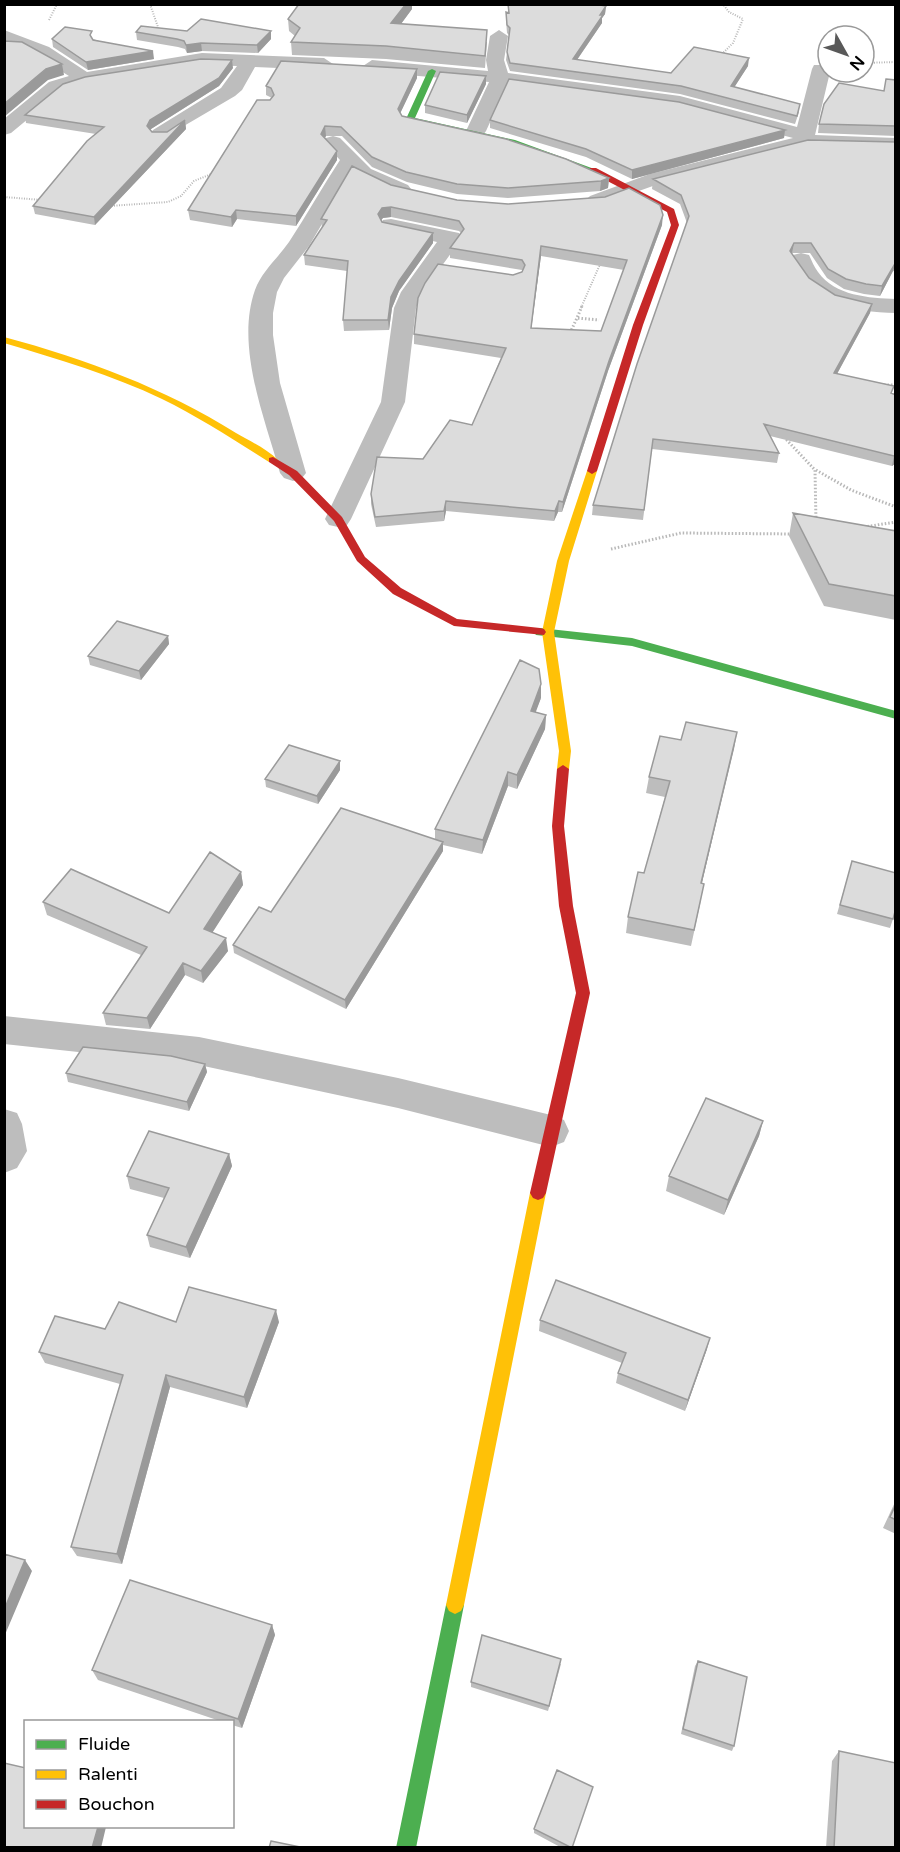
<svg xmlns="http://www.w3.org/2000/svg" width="900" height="1852" font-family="'Varela Round',sans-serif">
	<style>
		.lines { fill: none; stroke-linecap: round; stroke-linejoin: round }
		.path-far1 { stroke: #b8b8b8; stroke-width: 2; stroke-dasharray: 1 1.5; stroke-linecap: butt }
		.path { stroke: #b8b8b8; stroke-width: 3; stroke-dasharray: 1.5 2; stroke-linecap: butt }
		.street { fill: #bdbdbd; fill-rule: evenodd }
		.fast { fill: #4caf50; fill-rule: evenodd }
		.slow { fill: #ffc107; fill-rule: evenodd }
		.jam { fill: #c62828; fill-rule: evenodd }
		.wall { fill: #bdbdbd; fill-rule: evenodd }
		.shaded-wall { fill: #9a9a9a }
		.building { fill: #dcdcdc; stroke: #9a9a9a; stroke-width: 1.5; fill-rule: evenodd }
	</style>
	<rect width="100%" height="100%" fill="#fff"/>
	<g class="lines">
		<path class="path-far1" d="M150 4 160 33
			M49 20 57 4
			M720 56 733 43 743 19 729 12 723 4
			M864 63 896 62
			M4 197 42 200
			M109 206 168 202 181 196 194 181 214 173
			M581 308 601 262"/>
		<path class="path" d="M582 306 577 318 599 320
			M570 333 577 318
			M884 385H896
			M784 437 815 470 816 522
			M816 470 851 490 896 507
			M864 527 896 522
			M611 549 681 533 794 534"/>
		<path class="street" d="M4 30 49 47 87 72 202 53 324 58 333 64 324 70 255 67 242 90 235 96 160 140 153 138 150 134 153 130 221 88 237 66 202 65 86 83 63 90 11 133 4 135V119L49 82 69 76 35 55 4 42Z
			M499 30 508 36 504 60 508 73 680 96 797 127 812 69 814 65H828L830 72 815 135 896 138V150L806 147 664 182 597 206 590 204 586 200 590 196 650 174 793 138 679 108 507 85 486 131 483 135H469L466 131 489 82 372 72 363 66 372 60 488 71 486 60 490 36Z
			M333 136 340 138 371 169 408 185 411 189 408 193C393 197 363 184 352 173L309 246 284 278 277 292 273 313V335L280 383 306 473 302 478 293 481 284 478 280 473C265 418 235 347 255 290 262 271 278 258 289 242 307 215 322 187 340 160L323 142 326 138Z
			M391 219 459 233 462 238 423 292 416 308 405 402 351 519 347 525 338 527 329 525 325 519 381 402 394 308 401 292 437 242 383 230 380 225 383 220Z
			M801 253 809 255C812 261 814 267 818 272 835 296 869 298 896 299V313C852 312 809 303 790 260L793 255Z
			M4 1016 199 1037 398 1078 551 1115 564 1120 569 1131 564 1142 551 1147 398 1108 199 1065 4 1044Z
			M4 1109 17 1113 22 1124 27 1151 17 1168 4 1173Z"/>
		<path class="fast" d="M432 69 436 71 415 118 515 140 597 170 590 172 510 144 407 121 406 119 428 71Z
			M540 628 632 638 896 711V719L632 646 536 635 534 632 536 629Z
			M455 1596 461 1599 464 1605 416 1848H396L446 1605 449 1599Z"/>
		<path class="slow" d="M4 337C86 359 164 388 236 433 250 441 267 449 278 460L277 462H269C234 440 199 417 162 399 112 375 58 359 4 343Z
			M592 468 597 471 569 561 554 632 571 751 569 769 563 773 557 769 559 751 542 632 557 561 587 471Z
			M538 1186 543 1188 546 1193 464 1605 461 1611 455 1614 449 1611 446 1605 530 1193 533 1188Z"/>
		<path class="jam" d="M590 168H596L674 209 679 225 643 325 597 471 592 474 587 471 633 325 671 225 667 212 590 172Z
			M273 457 297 471 342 517 365 557 401 588 457 619 540 628 544 629 546 632 544 635 454 626 393 594 357 561 334 521 289 475 269 462V458Z
			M563 765 569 769 564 826 573 906 590 993 546 1193 543 1198 538 1200 533 1198 530 1193 576 993 559 906 552 826 557 769Z"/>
	</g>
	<path class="wall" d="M299 4H412V9L401 24 487 42 485 68 386 59 292 55 291 42 295 36 289 31 288 19Z
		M508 4H593L606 6 605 14 602 18V23L577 60 671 73 748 66 734 87 799 112 795 124 680 94 510 71 506 60 507 52 509 35 507 33 506 20V12L508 13Z
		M187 31 271 39 258 53 202 51 187 53 185 49 178 47 137 40 136 32Z
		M52 39H93L154 59 88 70 53 47Z
		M233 68 219 86 151 129 150 130 152 132H167L185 120 186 129 95 225 35 214 33 206 96 134 26 123 25 115Z
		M417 78 400 113 402 116 609 178 608 188 600 191 508 198 457 194 407 182 372 167 342 136H326L325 138 337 151V160L296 226 237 219 232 227 190 220 188 210 272 98 266 95V86Z
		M886 79 896 80V136L818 133 819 124 884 91Z
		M486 84 467 123 425 113V105Z
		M490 120 785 130 784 138 632 179 586 157 490 128Z
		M896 142V272L893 271 880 296 864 294 844 289 827 278 810 253H792V254L809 278 835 295 872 304 870 313 837 374 896 395V463L892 466 770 436 779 453 777 463 652 449 643 520 592 515 593 505 687 223 680 204 652 189 653 179Z
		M391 185 457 200 662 225 608 371 562 512H558L554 521 446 511 444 521 376 527 371 504V494L472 425 501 358 414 344V334L513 275 523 271 522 270 450 258V248L461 233 459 231 391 217 383 218 381 220 382 222 433 233V243L399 291 392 308 389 330 344 331 343 320 347 271 305 265 304 255 322 228 321 219ZM541 256 624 270 601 331 531 328Z
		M793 513 896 531V620L824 606 789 536Z
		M168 636 169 644 141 680 90 665 88 656Z
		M541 698 535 712 546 715 545 729 517 789 508 786 482 854 443 845V851L346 1009 234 953 233 945 271 912 435 839V829Z
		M737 732 702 883 701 900 691 946 626 933 628 917 644 873 665 797 646 793 649 777 681 740Z
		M340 761V770L318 804 266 787 265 779Z
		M852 861 893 919 890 928 837 914Z
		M241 872 243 885 212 932 228 951 203 983 185 975 150 1029 106 1025 103 1013 141 955 47 915 43 902 169 913Z
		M205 1064 207 1072 189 1111 68 1082 66 1073Z
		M763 1121 759 1136 724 1215 666 1191 669 1176Z
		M229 1154 232 1166 190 1258 150 1247 147 1235 164 1198 130 1189 127 1176Z
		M540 1320 707 1349 685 1411 616 1383 618 1373 622 1363 539 1331Z
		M176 1322H279L247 1408 170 1387 122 1564 77 1556 71 1547 120 1384 45 1363 39 1352 105 1329Z
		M896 1500V1534L883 1528Z
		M272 1625 275 1635 242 1728 232 1725V1722H223L98 1680 92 1670Z
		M698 1661 734 1746 732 1751 681 1734 695 1666Z
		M561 1664 548 1711 471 1687V1682Z
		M839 1751 896 1848H826L832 1761Z
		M534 1829 572 1848H562L534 1833Z"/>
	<path class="shaded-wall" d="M406 4H412V9L392 36 391 23Z
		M606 6 605 14 602 18V23L572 67 573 59Z
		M271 31V39L258 53 257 45Z
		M201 43 202 51 187 53 186 45Z
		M153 51 154 59 88 70 86 62Z
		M749 58 748 66 730 94 731 86Z
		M232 60 233 68 219 86 151 129 148 134 147 126 150 120Z
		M62 64 64 75 48 80 4 117V104L46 69Z
		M417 69V78L398 118V109Z
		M486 76V84L467 123V115Z
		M185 120 186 129 95 225 94 217Z
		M325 126 326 136 321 144V134Z
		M785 130 784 138 632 179V170Z
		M337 151V160L296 226V216Z
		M609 178 608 188 600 191 601 181Z
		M391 207V217L383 218 378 224V214L382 208Z
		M236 210 237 219 232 227 231 217Z
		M663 215 662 225 608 371 562 512 563 502 609 361Z
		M433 233V243L399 291 392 308 389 330 388 320 391 297 399 281Z
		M794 243 792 253 788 261 790 251Z
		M541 246V256L530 338 531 328Z
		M896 262 893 271 880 296 882 286Z
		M872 304 870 313 832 383 834 373Z
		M896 455V463L892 466 894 456Z
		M446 501V511L444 521V511Z
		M559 501 558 512 554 521 555 511Z
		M168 636 169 644 141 680 139 671Z
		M541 684V698L531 725V711Z
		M546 715 545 729 517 789V775Z
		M737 732 734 749 698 899 701 883Z
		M340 761V770L318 804 317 796Z
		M508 772V786L482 854 483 840Z
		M443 842V851L346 1009 345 1000Z
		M241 872 243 885 207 941 204 929Z
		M226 938 228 951 203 983 201 971Z
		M183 963 185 975 150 1029 147 1018Z
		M205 1064 207 1072 189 1111 187 1102Z
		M763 1121 759 1136 724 1215 728 1200Z
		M229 1154 232 1166 190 1258 186 1247Z
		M276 1310 279 1322 247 1408 244 1397Z
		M710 1338 707 1349 685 1411 688 1400Z
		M166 1375 170 1387 122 1564 117 1554Z
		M25 1560 32 1571 4 1637V1610Z
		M272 1625 275 1635 242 1728 238 1719Z
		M98 1827H106L101 1848H92Z"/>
	<path class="building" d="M299 4H406L391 23 487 30 485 56 386 46 291 42 300 28 288 19Z
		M508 4H593L606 6 600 15H603L573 59 671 73 694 47 749 58 731 86 800 104 797 116 681 86 510 63 507 52 510 28 507 25 506 12 509 13Z
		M201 19 271 31 257 45 201 43 186 45 184 41 177 39 136 32 141 26 187 31Z
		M65 27 92 31 90 35 93 40 153 51 86 62 52 39Z
		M4 41 22 42 62 64 46 69 4 104Z
		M201 59 232 60 219 78 150 120 147 126 152 132H167L185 120 94 217 33 206 87 141 104 127 25 115 63 84 85 77Z
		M281 61 417 69 398 109 402 116 506 139 566 159 609 178 601 181 508 188 457 184 406 172 372 157 341 127 325 126 321 134 337 151 296 216 236 210 231 217 188 210 257 100H270L274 95 271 88 266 86Z
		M440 72 486 76 467 115 425 105Z
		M509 79 679 102 785 130 632 170 586 149 490 120Z
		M886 79 896 80V126L819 124 824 104 839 83 884 91Z
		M808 140 896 142V262L882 286 866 284 846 279 828 269 811 243H794L790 251 809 278 835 295 872 304 834 373 894 386 891 393 896 395V455L894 456 764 424 779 453 653 439 644 510 593 505 637 364 689 216 681 195 653 179Z
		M352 166 391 185 457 200 508 204 605 197 629 188 660 205 663 215 609 361 563 502 559 501 555 511 446 501 444 511 375 517 371 494 377 457 423 459 450 420 472 425 506 348 414 334 418 298 425 283 438 264 513 275 522 272 525 265 522 260 450 248 464 229 459 221 391 207 382 208 378 214 382 222 433 233 399 281 391 297 388 320H343L348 261 304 255 327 220 321 219ZM541 246 627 260 601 331 531 328Z
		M793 513 896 531V596L829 584Z
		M117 621 168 636 139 671 88 656Z
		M520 660 539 669 541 684 531 711 546 715 517 775 508 772 483 840 435 829Z
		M686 722 737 732 701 883 704 884 694 930 628 917 638 872 644 873 670 781 649 777 660 736 681 740Z
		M289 745 340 761 317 796 265 779Z
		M341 808 443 842 345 1000 233 945 259 907 271 912Z
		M210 852 241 872 204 929 226 938 201 971 183 963 147 1018 103 1013 147 947 43 902 71 869 169 913Z
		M852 861 896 873V908L893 919 840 905Z
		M83 1047 171 1056 205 1064 187 1102 66 1073Z
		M706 1098 763 1121 728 1200 669 1176Z
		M149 1131 229 1154 186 1247 147 1235 169 1188 127 1176Z
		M556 1280 710 1338 688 1400 618 1373 626 1353 540 1320Z
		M189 1287 276 1310 244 1397 166 1375 117 1554 71 1547 123 1375 39 1352 55 1316 105 1329 119 1302 176 1322Z
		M896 1504V1520L890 1517Z
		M4 1554 25 1560 4 1610Z
		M130 1580 272 1625 238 1719 92 1670Z
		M482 1635 561 1659 549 1706 471 1682Z
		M698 1661 747 1677 734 1746 683 1729Z
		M839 1751 896 1763V1848H834Z
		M4 1763 26 1768V1827H98L92 1848H4Z
		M557 1770 593 1787 572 1848 534 1829Z
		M271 1841 305 1848H269Z"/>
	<rect width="900" height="1852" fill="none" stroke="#000000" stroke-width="12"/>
	<rect x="24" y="1720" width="210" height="108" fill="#ffffff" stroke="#999999" stroke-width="1.5"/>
	<rect x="36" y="1740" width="30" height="9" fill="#4caf50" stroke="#999999" stroke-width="1.5"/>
	<text x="78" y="1750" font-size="18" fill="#000000">Fluide</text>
	<rect x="36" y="1770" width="30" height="9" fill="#ffc107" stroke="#999999" stroke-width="1.5"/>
	<text x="78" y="1780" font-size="18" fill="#000000">Ralenti</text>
	<rect x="36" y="1800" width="30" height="9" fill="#c62828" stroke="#999999" stroke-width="1.5"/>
	<text x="78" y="1810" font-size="18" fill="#000000">Bouchon</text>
	<g transform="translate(846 54) rotate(130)"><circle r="28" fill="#ffffff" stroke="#999999" stroke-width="1.5"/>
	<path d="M0-4.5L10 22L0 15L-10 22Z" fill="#595959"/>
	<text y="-9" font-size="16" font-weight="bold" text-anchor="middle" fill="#000000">N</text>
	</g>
</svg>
